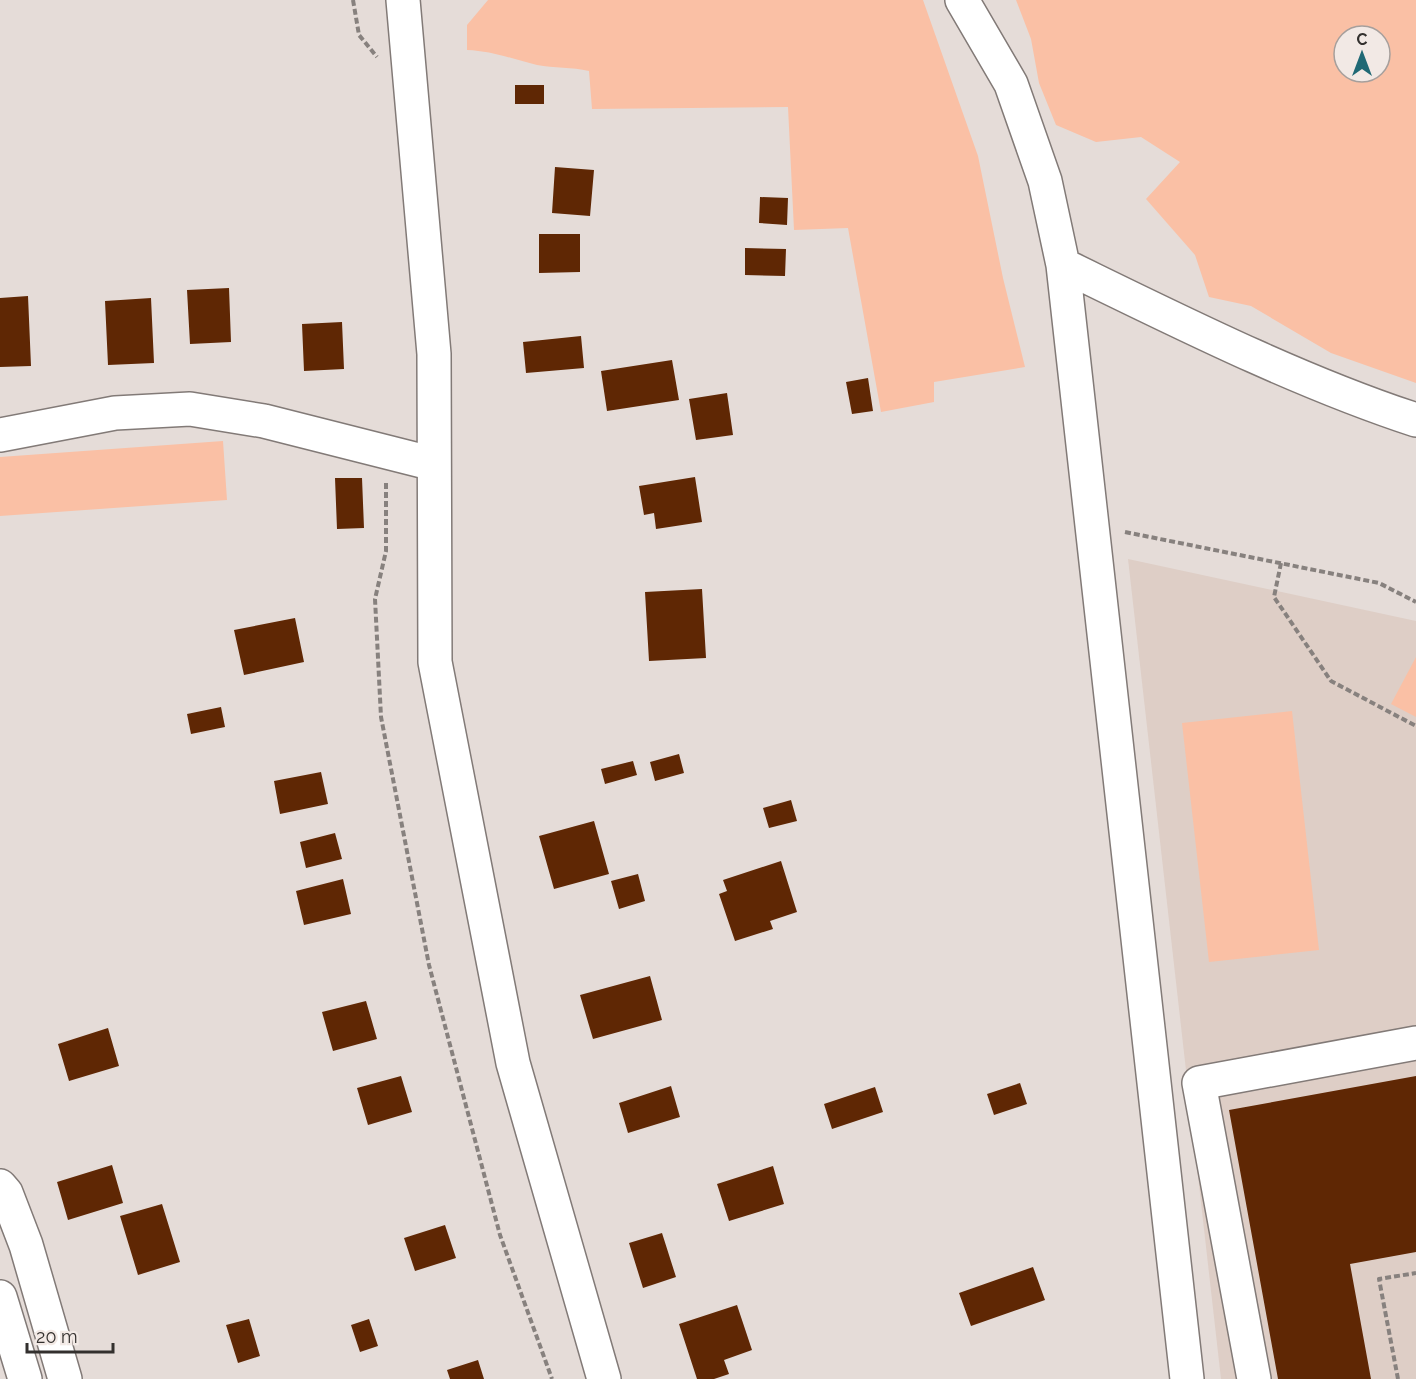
<svg xmlns="http://www.w3.org/2000/svg" width="1416" height="1379" font-family="Raleway,sans-serif">
	<style>
		.built { fill: #decec6 }
		.green { fill: #fac0a5; fill-rule: evenodd }
		.building { fill: #5f2704 }
		.lines { fill: none; stroke-linecap: round; stroke-linejoin: round }
		.minor-casing { stroke: #827a77; stroke-width: 36 }
		.path { stroke: #87817e; stroke-width: 4; stroke-dasharray: 6 3; stroke-linecap: butt }
		.minor { stroke: #fff; stroke-width: 33 }
	</style>
	<rect width="100%" height="100%" fill="#e5dcd8"/>
	<path class="built" d="M1128 559 1416 621V1379H1221Z"/>
	<path class="green" d="M488 0H923L978 156 1003 278 1025 367 934 382V402L881 412 848 228 794 230 788 107 592 109 589 71C572 67 554 68 537 65 513 59 492 51 467 50V25Z
		M1016 0H1416V383L1331 353 1251 306 1209 297 1195 255 1146 199 1180 162 1141 137 1096 142 1056 125 1039 83 1031 39ZM1344 36H1380V72H1344Z
		M223 441 227 500 0 516V457Z
		M1416 657V717L1391 704Z
		M1292 711 1319 950 1209 962 1182 723Z"/>
	<path class="building" d="M515 85H544V104H515Z
		M555 167 594 170 590 216 552 213Z
		M760 197 788 198 787 225 759 223Z
		M539 234H580V272L539 273Z
		M745 248 786 249 785 276 745 275Z
		M229 288 231 342 190 344 187 290Z
		M28 296 31 366 0 367V298Z
		M151 298 154 363 108 365 105 301Z
		M342 322 344 369 304 371 302 324Z
		M581 336 584 368 526 373 523 342Z
		M672 360 679 400 607 411 601 371Z
		M868 378 873 411 852 414 846 382Z
		M727 393 733 435 696 440 689 399Z
		M695 477 702 522 656 529 654 513 644 515 639 486Z
		M335 478H362L364 528 337 529Z
		M702 589 706 658 649 661 645 592Z
		M295 618 304 662 244 675 234 630Z
		M221 707 225 727 191 734 187 714Z
		M679 754 684 773 655 781 650 762Z
		M633 761 637 775 605 784 601 769Z
		M321 772 328 804 280 814 274 781Z
		M791 800 797 821 769 828 763 808Z
		M594 821 609 874 554 889 539 836Z
		M335 833 342 859 306 868 300 842Z
		M781 861 797 912 770 921 773 929 735 941 719 894 727 891 723 880Z
		M638 874 645 901 619 909 611 881Z
		M343 879 351 914 304 925 296 891Z
		M650 976 662 1020 593 1039 580 995Z
		M366 1001 377 1039 333 1051 322 1012Z
		M108 1028 119 1066 69 1081 58 1044Z
		M401 1076 412 1112 368 1125 357 1088Z
		M1416 1076V1252L1350 1264 1371 1379H1278L1229 1110Z
		M1020 1083 1027 1104 994 1115 987 1094Z
		M671 1086 680 1117 628 1133 619 1103Z
		M875 1087 883 1112 832 1129 824 1104Z
		M112 1165 123 1203 68 1220 57 1182Z
		M773 1166 784 1204 729 1221 717 1184Z
		M162 1204 180 1262 138 1275 120 1216Z
		M445 1225 456 1258 415 1271 404 1238Z
		M662 1233 676 1277 643 1288 629 1243Z
		M1033 1267 1045 1300 971 1326 959 1293Z
		M737 1305 752 1350 724 1360 729 1374 714 1379H697L679 1324Z
		M249 1319 260 1356 238 1363 226 1325Z
		M369 1319 378 1346 360 1352 351 1325Z
		M478 1360 484 1379H450L447 1370Z"/>
	<g class="lines">
		<g class="minor-casing">
			<path id="minor" d="M403 0 434 354 435 662 513 1063 604 1379
				M962 0 1011 84 1045 181 1063 265 1187 1379
				M1063 265C1176 320 1297 381 1416 420
				M0 435 115 413 190 409 264 421 434 464
				M0 1186 6 1193 26 1245 65 1379
				M0 1297 25 1379
				M1254 1379 1199 1083 1416 1043"/>
		</g>
		<path class="path" d="M353 0 359 35 377 57
			M386 483V551L375 599 381 717 429 965 500 1235 552 1379
			M1125 532 1379 583 1416 602
			M1281 563 1274 597 1331 681 1416 726
			M1398 1379 1379 1279 1416 1273"/>
		<use href="#minor" class="minor"/>
	</g>
	<g transform="translate(1362 54)"><circle r="28" fill="#f2e9e5" stroke="#a69f9c" stroke-width="1.5"/>
	<path d="M0-4.5L10 22L0 15L-10 22Z" fill="#206975"/>
	<text y="-9" font-size="16" font-weight="bold" text-anchor="middle" fill="#33302e">С</text>
	</g>
	<path d="M27 1343v9h86v-9" fill="none" stroke="#33302e" stroke-width="3"/>
	<text x="36" y="1343" font-size="18" fill="#33302e" stroke="#f2e9e5" stroke-width="4.5" paint-order="stroke">20 m</text>
</svg>
